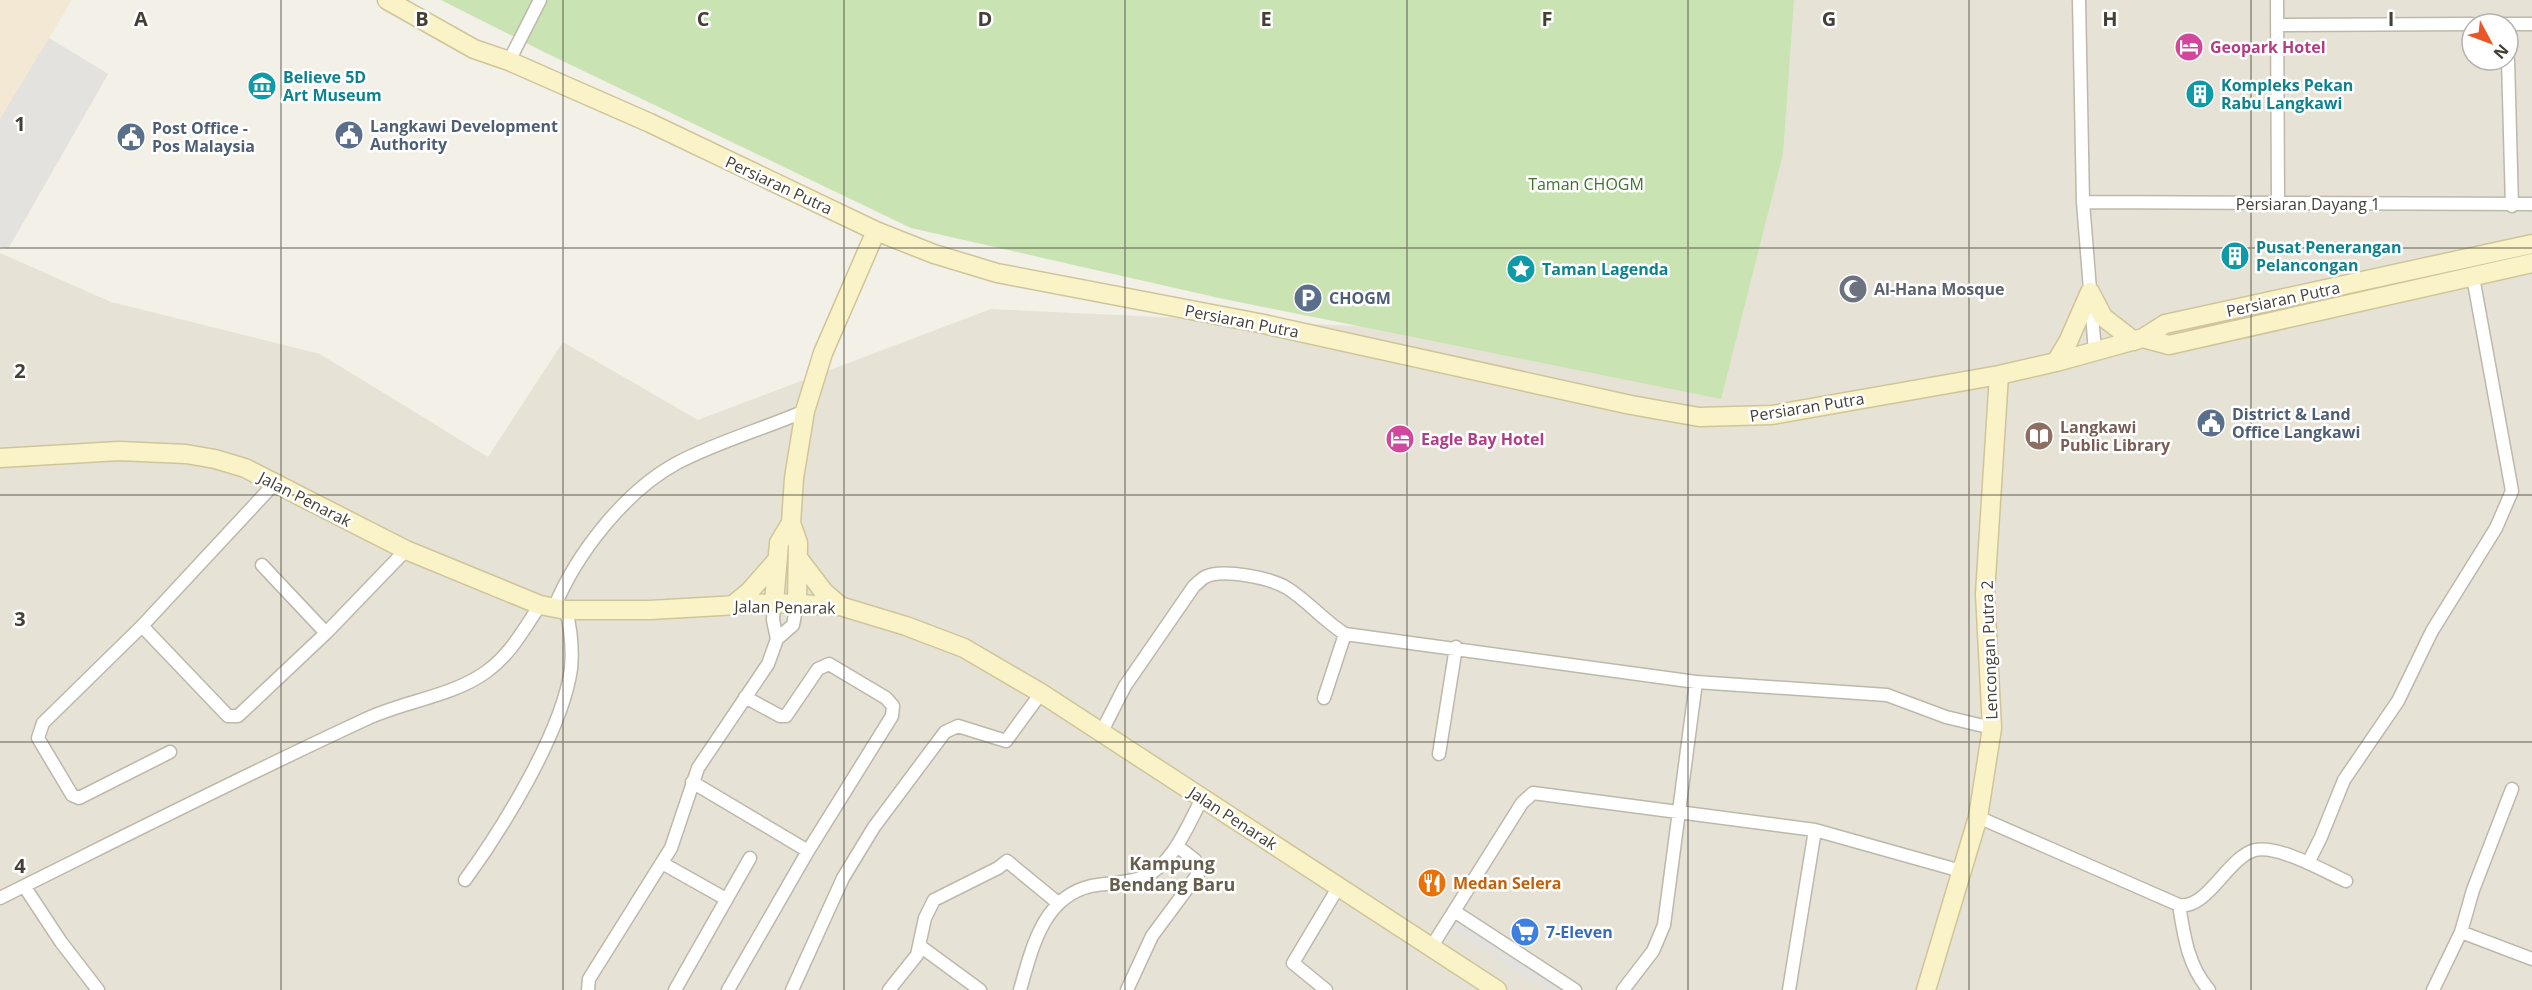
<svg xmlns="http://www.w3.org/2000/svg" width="2532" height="990" font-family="'Open Sans',sans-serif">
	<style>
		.residential { fill: #e6e2d5; fill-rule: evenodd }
		.commercial { fill: #f3e8d3 }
		.green { fill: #c9e4b2 }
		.parking { fill: #e3e2de }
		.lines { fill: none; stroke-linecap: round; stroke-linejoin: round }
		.street-casing { stroke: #bdb8aa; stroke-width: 15 }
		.secondary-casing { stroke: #cfc599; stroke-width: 21 }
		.street { stroke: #fff; stroke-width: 12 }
		.secondary { stroke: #fbf3c8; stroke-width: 18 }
		.grid { fill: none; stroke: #444036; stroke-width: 1.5; stroke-opacity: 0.55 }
		.labels { text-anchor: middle; stroke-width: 5; stroke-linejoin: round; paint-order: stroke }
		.hotel-label { font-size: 16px; font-weight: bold; fill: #b23c85; stroke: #fff; text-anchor: start }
		.culture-label { font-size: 16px; font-weight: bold; fill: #0d838f; stroke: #fff; text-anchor: start }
		.service-label { font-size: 16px; font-weight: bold; fill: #4e5e75; stroke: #fff; text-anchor: start }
		.park-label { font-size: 16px; fill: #41722e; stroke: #fff }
		.street-label { font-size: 16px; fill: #444036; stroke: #fff }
		.worship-label { font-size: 16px; font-weight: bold; fill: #5b616d; stroke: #fff; text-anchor: start }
		.education-label { font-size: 16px; font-weight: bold; fill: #785e54; stroke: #fff; text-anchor: start }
		.food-label { font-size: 16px; font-weight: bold; fill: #c56008; stroke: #fff; text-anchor: start }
		.shop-label { font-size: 16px; font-weight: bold; fill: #366cbe; stroke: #fff; text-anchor: start }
		.neighbourhood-label { font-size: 18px; font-weight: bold; fill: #665f4e; stroke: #fff }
		.grid-label { font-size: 20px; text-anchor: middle; font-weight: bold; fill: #444036; stroke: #fff; stroke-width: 5; stroke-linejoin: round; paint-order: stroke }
	</style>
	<rect width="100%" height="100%" fill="#f2f0e7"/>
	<path class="residential" d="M1789 0H2532V990H0V253L111 302 320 354 488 457 563 342 698 420 991 309 1696 342ZM2472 24H2508V60H2472Z"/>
	<path class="commercial" d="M0 0H72L49 38 108 74 8 249 0 246Z"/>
	<path class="green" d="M441 0H1794L1783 154 1721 399 1219 298 911 228 546 53Z"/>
	<path class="parking" d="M49 38 108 74 8 249 0 246V119Z
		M1457 918 1568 990H1546L1451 928Z"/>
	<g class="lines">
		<g class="street-casing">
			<path id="street" d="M2079 0 2083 202 2095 352
				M2277 0 2278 204
				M2496 24H2532
				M2277 25 2472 24
				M2508 60 2512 206
				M509 61 540 0
				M2083 202 2532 204
				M262 565 326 633
				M774 603 773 620 777 639
				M554 608C576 554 625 491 677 463 717 442 763 429 805 411
				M142 626 228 716H238L326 633 406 550
				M1324 698 1345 634
				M1101 733 1125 686 1194 586C1197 584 1201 579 1205 577 1222 568 1271 578 1287 588 1308 601 1324 621 1345 634L1696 682 1887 695 1946 717 1992 728
				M170 752 79 798 72 795 38 738 43 723 142 626 275 483
				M1439 754 1456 647
				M692 782 808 851
				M1978 817 2179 905C2207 910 2228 857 2255 850 2279 845 2324 871 2346 881
				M662 863 726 899
				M2308 863 2321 837 2344 780 2398 701 2432 631 2496 528 2512 491 2473 277
				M465 880C503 828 562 732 571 669 573 648 571 630 566 610
				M24 886 61 942 98 990
				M0 898C121 838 241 777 364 720 403 701 451 697 486 672 511 654 524 629 540 605
				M2179 905C2184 936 2188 966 2209 990
				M1454 911 1575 990
				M2461 932 2532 959
				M920 946 980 990
				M1432 946 1522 803 1533 793 1815 830 1961 871
				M588 990 589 979 671 848 698 768 768 664 777 639 793 625 797 604
				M675 990 750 858
				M728 990 808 851 892 716 893 706 886 698 829 664 818 669 786 716H780L745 697
				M792 990 843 878 874 827 945 732 958 726 1006 741 1041 693
				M889 990 917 955 925 918 934 900 998 868 1007 861 1058 903
				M1020 990C1032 948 1043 897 1091 886 1109 882 1129 884 1146 876 1175 861 1187 826 1202 799
				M1127 990 1152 936 1198 874 1195 860 1177 846
				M1326 990 1293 963 1339 886
				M1623 990 1653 951 1664 925 1696 682
				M1789 990 1815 830
				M2433 990 2461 932 2473 890 2512 789"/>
		</g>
		<g class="secondary-casing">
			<path id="secondary" d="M387 0 474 49 509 61 650 123 876 231 934 254 997 273 1259 323 1631 405 1699 417 1772 415 1999 375 2056 362 2143 338 2165 324 2532 244
				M2090 292 2103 317 2134 341
				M2143 338 2169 345 2532 263
				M2056 362 2068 342 2090 292
				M0 458 119 451 186 454 215 459 245 468 406 550 540 605 566 610H650L774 603 840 606 906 626 964 648 1041 693 1497 990
				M798 558 824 592 840 606
				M774 603 779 543 791 523
				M797 604 798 543 791 523 794 478 805 411 823 353 876 231
				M733 605 749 592 778 559
				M1926 990 1978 817 1992 728 1985 594 1999 375"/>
		</g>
		<use href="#street" class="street"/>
		<use href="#secondary" class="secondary"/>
	</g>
	<path class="grid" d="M281 0V990M563 0V990M844 0V990M1125 0V990M1407 0V990M1688 0V990M1969 0V990M2251 0V990M0 248H2532M0 495H2532M0 742H2532"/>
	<defs>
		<g id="hotel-disc" transform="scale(1.5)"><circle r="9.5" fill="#d1479c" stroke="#fff"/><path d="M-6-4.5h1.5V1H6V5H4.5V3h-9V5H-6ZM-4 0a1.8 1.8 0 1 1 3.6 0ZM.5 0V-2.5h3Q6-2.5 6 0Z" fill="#fff"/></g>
		<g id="museum-disc" transform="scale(1.5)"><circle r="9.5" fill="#0f9aa8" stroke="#fff"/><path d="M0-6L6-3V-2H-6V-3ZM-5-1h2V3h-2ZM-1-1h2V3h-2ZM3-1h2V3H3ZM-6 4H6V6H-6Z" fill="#fff"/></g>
		<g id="building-disc" transform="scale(1.5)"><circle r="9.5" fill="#0f9aa8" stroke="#fff"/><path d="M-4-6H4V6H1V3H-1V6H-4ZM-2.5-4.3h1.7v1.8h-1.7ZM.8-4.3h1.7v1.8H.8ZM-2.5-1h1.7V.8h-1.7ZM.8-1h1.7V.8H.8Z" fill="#fff"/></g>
		<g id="civic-disc" transform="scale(1.5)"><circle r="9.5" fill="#5c6f8a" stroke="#fff"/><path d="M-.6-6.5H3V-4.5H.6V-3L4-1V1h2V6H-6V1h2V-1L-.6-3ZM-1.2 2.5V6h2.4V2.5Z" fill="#fff"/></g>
		<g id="sight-disc" transform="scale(1.5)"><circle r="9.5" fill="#0f9aa8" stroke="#fff"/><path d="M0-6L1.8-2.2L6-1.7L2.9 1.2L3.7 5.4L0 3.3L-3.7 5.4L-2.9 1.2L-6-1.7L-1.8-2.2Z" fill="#fff"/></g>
		<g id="mosque-disc" transform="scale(1.5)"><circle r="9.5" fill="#6b7280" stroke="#fff"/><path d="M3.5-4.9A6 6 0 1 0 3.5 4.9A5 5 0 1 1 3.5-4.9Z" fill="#fff"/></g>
		<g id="parking-disc" transform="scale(1.5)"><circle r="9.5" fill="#5c6f8a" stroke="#fff"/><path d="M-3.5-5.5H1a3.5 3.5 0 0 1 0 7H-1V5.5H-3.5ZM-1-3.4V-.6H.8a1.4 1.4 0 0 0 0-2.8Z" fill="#fff"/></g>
		<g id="library-disc" transform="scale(1.5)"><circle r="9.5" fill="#8d6e63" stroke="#fff"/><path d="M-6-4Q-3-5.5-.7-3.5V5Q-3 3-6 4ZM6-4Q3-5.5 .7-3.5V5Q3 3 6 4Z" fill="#fff"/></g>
		<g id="restaurant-disc" transform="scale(1.5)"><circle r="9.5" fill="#e8710a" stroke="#fff"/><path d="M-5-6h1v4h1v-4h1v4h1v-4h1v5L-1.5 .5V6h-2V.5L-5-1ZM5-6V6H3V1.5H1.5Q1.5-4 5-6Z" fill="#fff"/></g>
		<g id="supermarket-disc" transform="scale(1.5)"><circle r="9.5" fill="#3f7fe0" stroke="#fff"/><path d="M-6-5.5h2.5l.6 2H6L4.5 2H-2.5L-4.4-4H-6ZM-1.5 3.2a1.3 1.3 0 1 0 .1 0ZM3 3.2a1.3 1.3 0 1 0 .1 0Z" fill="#fff"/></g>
	</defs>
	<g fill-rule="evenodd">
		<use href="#hotel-disc" x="2189" y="47"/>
		<use href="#museum-disc" x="262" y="86"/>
		<use href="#building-disc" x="2200" y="94"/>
		<use href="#civic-disc" x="349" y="135"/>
		<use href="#civic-disc" x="131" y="137"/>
		<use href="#building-disc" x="2235" y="256"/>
		<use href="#sight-disc" x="1521" y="269"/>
		<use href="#mosque-disc" x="1853" y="289"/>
		<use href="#parking-disc" x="1308" y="298"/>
		<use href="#civic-disc" x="2211" y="423"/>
		<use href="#library-disc" x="2039" y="436"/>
		<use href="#hotel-disc" x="1400" y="439"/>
		<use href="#restaurant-disc" x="1432" y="883"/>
		<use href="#supermarket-disc" x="1525" y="932"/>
	</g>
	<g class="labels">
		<g class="hotel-label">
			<text x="2210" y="53">Geopark Hotel</text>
			<text x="1421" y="445">Eagle Bay Hotel</text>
		</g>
		<g class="culture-label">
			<text x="283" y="83">Believe 5D<tspan x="283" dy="18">Art Museum</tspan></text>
			<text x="2221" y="91">Kompleks Pekan<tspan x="2221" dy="18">Rabu Langkawi</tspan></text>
			<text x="2256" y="253">Pusat Penerangan<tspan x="2256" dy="18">Pelancongan</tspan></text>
			<text x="1542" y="275">Taman Lagenda</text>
		</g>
		<g class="service-label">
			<text x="370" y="132">Langkawi Development<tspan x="370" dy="18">Authority</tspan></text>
			<text x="152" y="134">Post Office -<tspan x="152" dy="18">Pos Malaysia</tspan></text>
			<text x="1329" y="304">CHOGM</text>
			<text x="2232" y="420">District &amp; Land<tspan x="2232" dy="18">Office Langkawi</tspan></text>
		</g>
		<g class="park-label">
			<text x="1586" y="190">Taman CHOGM</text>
		</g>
		<g class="street-label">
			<text transform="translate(779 185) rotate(25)" y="6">Persiaran Putra</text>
			<text x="2308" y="210">Persiaran Dayang 1</text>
			<text transform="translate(2283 299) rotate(-12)" y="6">Persiaran Putra</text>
			<text transform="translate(1242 321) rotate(11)" y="6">Persiaran Putra</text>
			<text transform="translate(1807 407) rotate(-9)" y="6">Persiaran Putra</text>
			<text transform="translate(305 499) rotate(27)" y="6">Jalan Penarak</text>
			<text transform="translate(785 607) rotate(1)" y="6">Jalan Penarak</text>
			<text transform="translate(1989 650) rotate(-92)" y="6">Lencongan Putra 2</text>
			<text transform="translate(1233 818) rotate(33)" y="6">Jalan Penarak</text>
		</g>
		<g class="worship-label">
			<text x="1874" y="295">Al-Hana Mosque</text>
		</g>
		<g class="education-label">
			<text x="2060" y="433">Langkawi<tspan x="2060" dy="18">Public Library</tspan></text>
		</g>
		<g class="food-label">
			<text x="1453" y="889">Medan Selera</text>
		</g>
		<g class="shop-label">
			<text x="1546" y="938">7-Eleven</text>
		</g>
		<g class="neighbourhood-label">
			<text x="1172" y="870">Kampung<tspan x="1172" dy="21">Bendang Baru</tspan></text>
		</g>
	</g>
	<g class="grid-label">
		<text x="141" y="26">A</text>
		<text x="422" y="26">B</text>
		<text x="703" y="26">C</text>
		<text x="985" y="26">D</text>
		<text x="1266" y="26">E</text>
		<text x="1547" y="26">F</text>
		<text x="1829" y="26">G</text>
		<text x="2110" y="26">H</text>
		<text x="2391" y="26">I</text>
		<text x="20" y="131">1</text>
		<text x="20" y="378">2</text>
		<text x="20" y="626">3</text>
		<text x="20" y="873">4</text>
	</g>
	<g transform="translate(2490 42) rotate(131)"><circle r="28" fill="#ffffff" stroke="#b4b3af" stroke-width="1.5"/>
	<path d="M0-4.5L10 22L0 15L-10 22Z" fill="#ea5625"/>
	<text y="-9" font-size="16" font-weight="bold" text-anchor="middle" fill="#444036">N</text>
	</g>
</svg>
